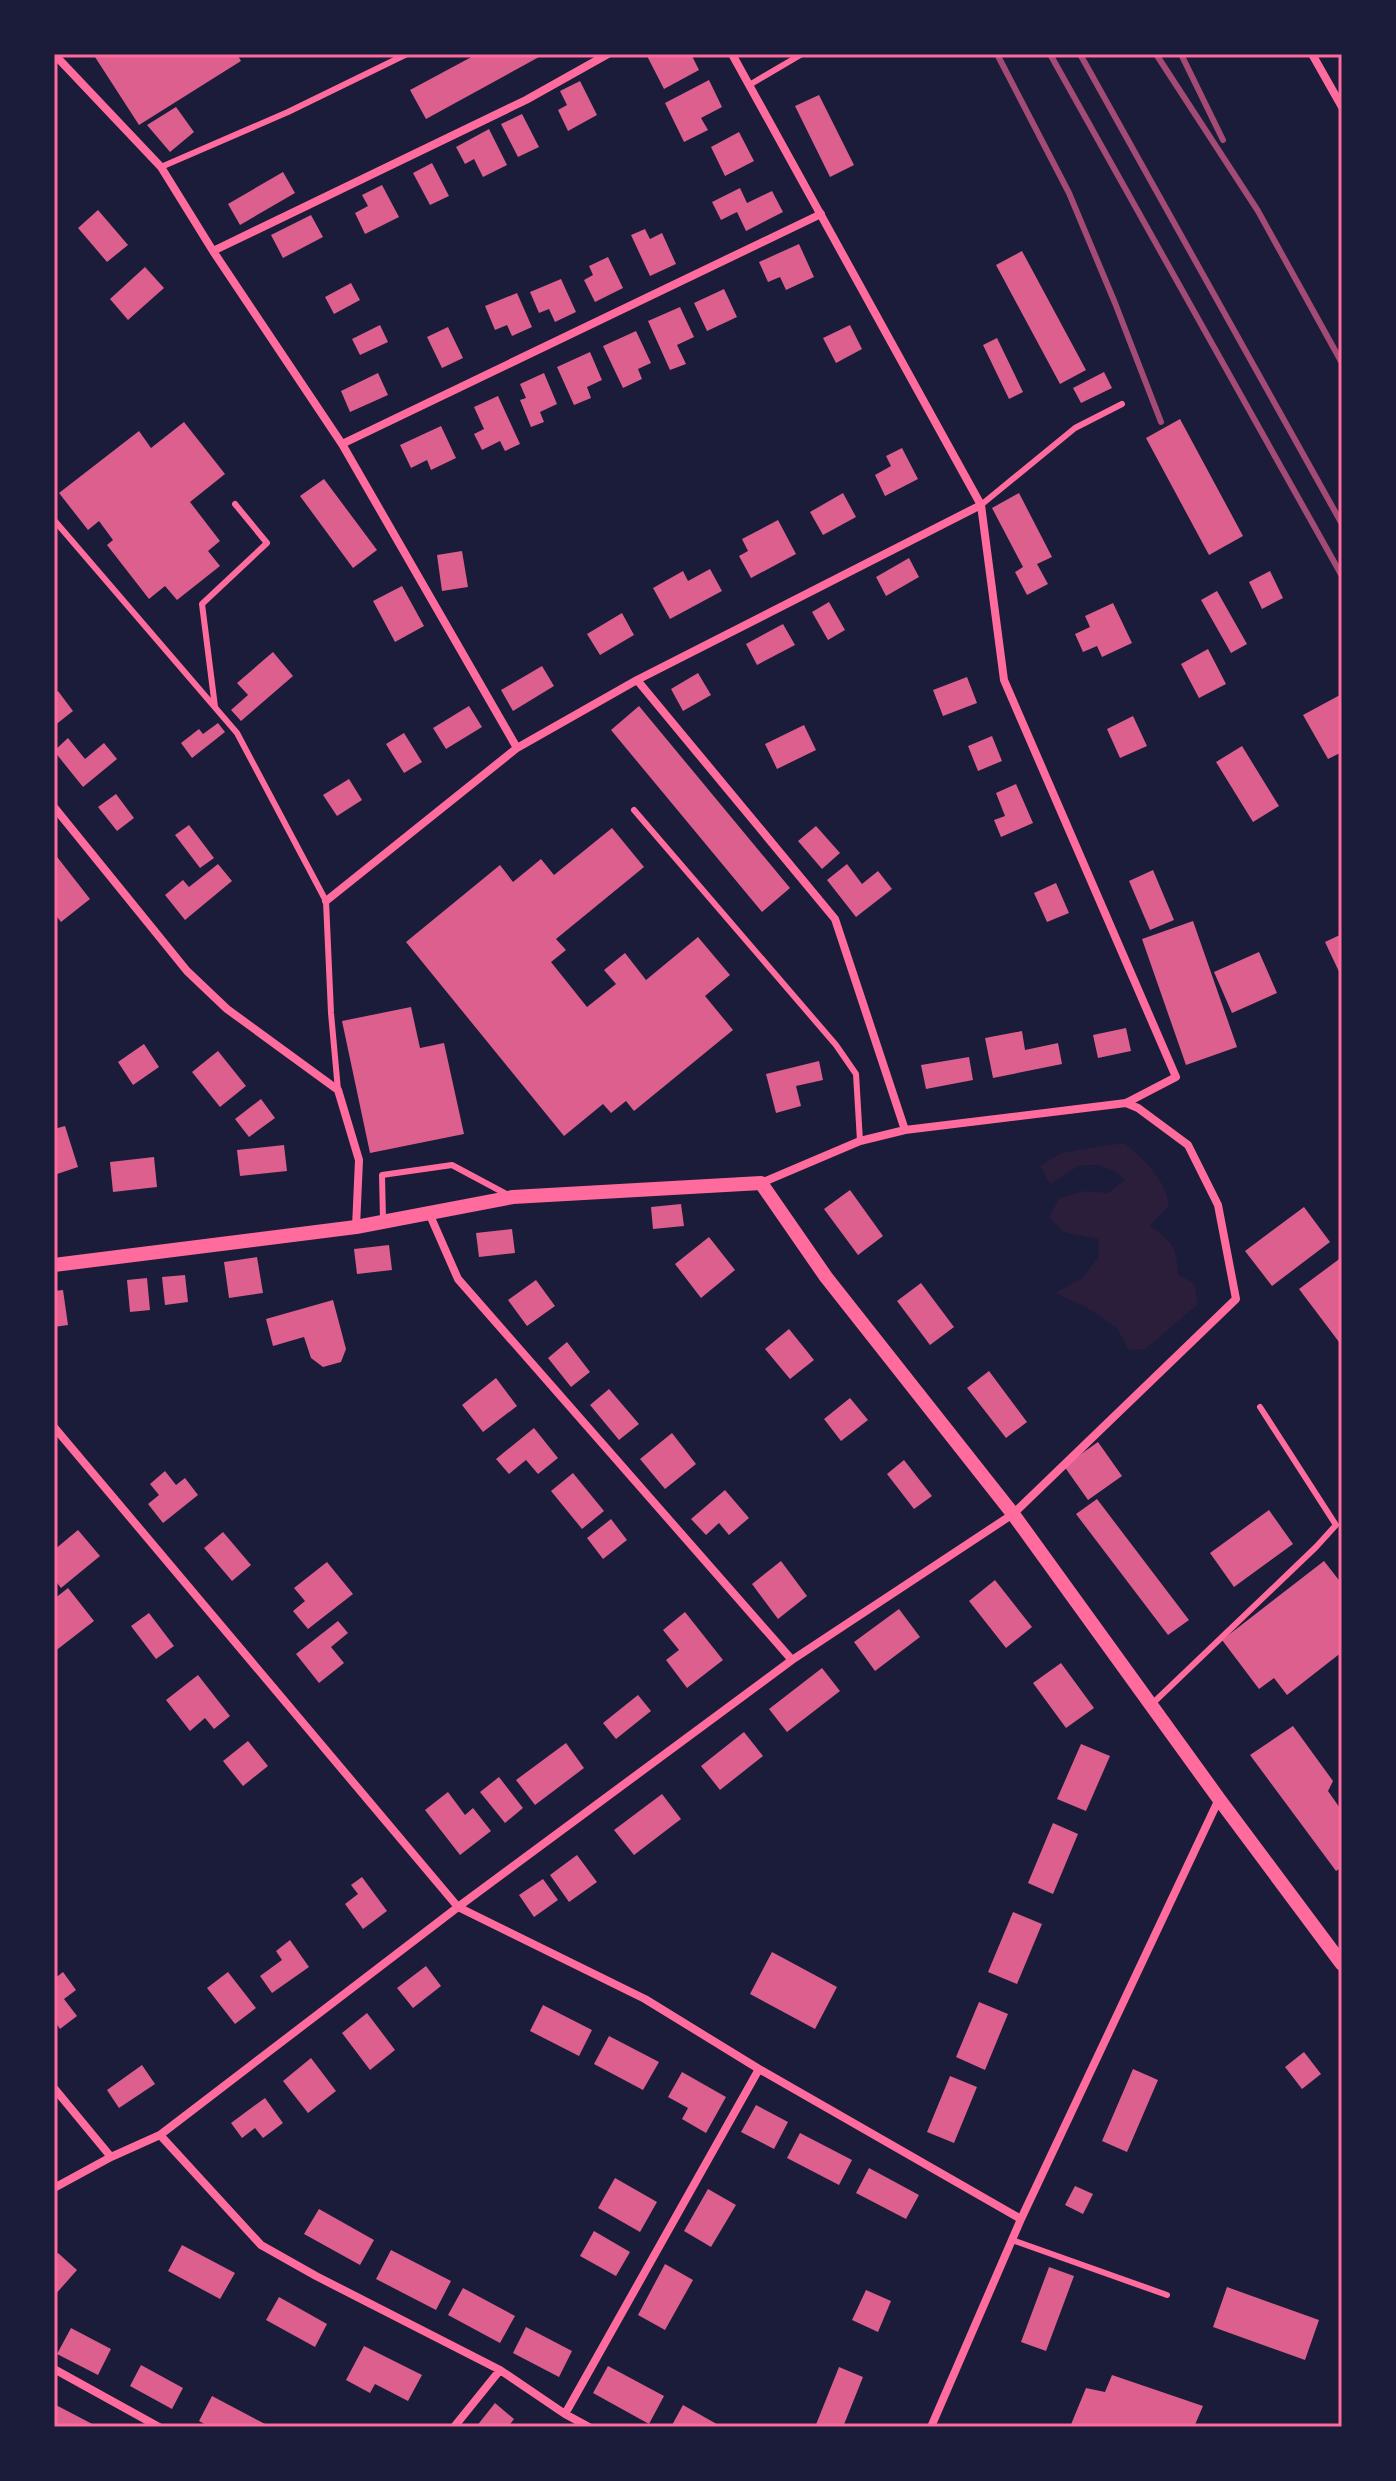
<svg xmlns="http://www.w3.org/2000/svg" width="1396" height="2481" font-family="Commissioner,sans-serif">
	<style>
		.green { fill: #2a1e3b }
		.building { fill: #dd5f8e }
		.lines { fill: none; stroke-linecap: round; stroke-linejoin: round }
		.service { stroke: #ff6b9d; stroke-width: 6 }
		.minor { stroke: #ff6b9d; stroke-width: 8 }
		.tertiary { stroke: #ff6b9d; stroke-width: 14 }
		.rail { stroke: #a44b75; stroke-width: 6 }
		.neatline { fill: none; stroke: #ff6b9d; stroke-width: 3 }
	</style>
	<rect width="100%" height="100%" fill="#1b1b3a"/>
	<path class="green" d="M1124 1143C1144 1160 1165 1178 1169 1205L1150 1226C1172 1241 1177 1247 1178 1275L1194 1283 1198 1304 1145 1349 1129 1350 1117 1328 1086 1307 1055 1293 1082 1278 1099 1257 1098 1239 1064 1232 1049 1218 1059 1198 1085 1191 1108 1193 1125 1180C1115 1169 1096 1162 1080 1166 1071 1169 1059 1179 1050 1184L1040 1166 1061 1153Z"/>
	<path class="building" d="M99 54H237L241 61 139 125 95 57Z
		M477 54H537L539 57 426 119 410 90Z
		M646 54H691L699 70 664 89Z
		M709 80 722 107 701 118 708 130 684 142 665 103Z
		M580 81 597 115 568 131 558 110 567 105 560 91Z
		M819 95 854 165 830 177 795 106Z
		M176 107 194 132 170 152 147 125Z
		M522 114 539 147 518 157 501 124Z
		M489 129 507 165 483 177 474 159 465 164 456 147Z
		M739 132 754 161 725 176 711 147Z
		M432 163 449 196 430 205 413 173Z
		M283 172 295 193 240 225 228 204Z
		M382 185 399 217 365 234 355 213 368 206 362 195Z
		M740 188 747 203 772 191 783 212 746 231 737 212 721 220 712 202Z
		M98 210 128 245 107 262 78 228Z
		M311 215 323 237 283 258 271 235Z
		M645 229 650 239 662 233 676 264 650 276 631 235Z
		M799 244 814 277 786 290 780 277 768 282 759 262Z
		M1022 251 1086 370 1060 384 996 265Z
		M608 257 623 288 595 302 584 280 593 275 589 266Z
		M145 267 164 288 128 320 110 299Z
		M561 279 576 312 555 322 549 309 539 313 530 292Z
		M351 283 360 300 334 314 325 297Z
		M724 289 737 317 707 331 694 303Z
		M517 293 532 327 512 336 507 325 495 330 485 306Z
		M680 307 694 337 677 345 686 364 670 370 648 321Z
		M380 325 388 342 360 355 352 339Z
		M850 325 862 349 836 363 823 338Z
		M448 327 463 358 442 368 427 337Z
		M636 331 651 363 638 369 642 379 623 388 603 346Z
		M997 338 1023 392 1009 399 983 345Z
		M590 352 602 380 587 387 591 398 574 405 557 367Z
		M1104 372 1112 388 1081 403 1073 388Z
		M378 373 388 395 350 412 341 391Z
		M544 373 557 404 540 412 544 422 531 427 520 400 526 398 520 384Z
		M498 396 520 444 505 451 500 441 482 450 474 434 484 429 474 407Z
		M1180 419 1243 536 1209 555 1146 438Z
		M184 422 225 474 190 502 220 541 208 551 220 566 177 600 165 586 149 599 107 545 113 540 99 521 88 530 59 493 139 431 151 448Z
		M441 426 456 458 431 470 427 460 411 468 400 445Z
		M902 448 918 479 885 496 875 475 891 466 886 456Z
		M324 479 377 550 353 568 300 496Z
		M843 493 856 517 823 535 810 512Z
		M1019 493 1052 557 1037 564 1048 584 1027 595 1015 572 1023 567 992 508Z
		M778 520 796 554 751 578 739 556 748 551 742 539Z
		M462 551 468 587 442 591 437 555Z
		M909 558 919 577 886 596 876 577Z
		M710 569 722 591 670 619 653 588 683 571 688 581Z
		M1270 571 1283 598 1262 609 1249 582Z
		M402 586 424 626 395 642 373 601Z
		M1217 591 1247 644 1231 653 1201 600Z
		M829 602 845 630 828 640 812 612Z
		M1113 603 1132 643 1102 657 1097 646 1083 652 1075 634 1090 627 1085 616Z
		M622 613 634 635 600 655 587 634Z
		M783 624 795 645 757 665 746 644Z
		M1208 649 1226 684 1199 698 1181 664Z
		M273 652 293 676 241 721 231 710 248 695 237 683Z
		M542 666 554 686 513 711 501 690Z
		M698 673 711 695 683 711 671 689Z
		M967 677 977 703 943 716 933 690Z
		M58 691 73 711 54 726V694Z
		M1340 695 1342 699V752L1328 759 1303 715Z
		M469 706 482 727 446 749 433 728Z
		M639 706 790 888 762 912 611 730Z
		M1133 716 1147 746 1120 758 1107 729Z
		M218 723 225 732 192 758 181 743 199 729 203 734Z
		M804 725 816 750 777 769 765 744Z
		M404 733 422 762 404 773 386 744Z
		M992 736 1002 761 978 771 968 746Z
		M68 738 85 759 104 743 117 759 83 787 54 751Z
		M1242 746 1279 806 1253 822 1216 762Z
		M349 779 362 800 337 816 323 795Z
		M1016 784 1033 823 1001 837 994 820 1005 816 996 793Z
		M116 794 134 818 117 831 98 807Z
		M189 825 214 858 200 868 175 835Z
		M816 826 840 853 822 869 798 841Z
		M612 828 644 867 556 939 566 950 551 962 587 1007 616 984 604 970 625 953 646 980 698 937 730 975 705 996 733 1030 634 1111 626 1101 611 1113 603 1104 564 1136 406 942 500 865 513 882 541 859 554 875Z
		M54 853 90 899 61 922 54 913Z
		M218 864 232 881 185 920 165 895 183 880 189 887Z
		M847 864 862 884 878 871 892 889 856 917 827 880Z
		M1153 870 1174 920 1150 930 1129 881Z
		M1056 883 1069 913 1047 922 1034 893Z
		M1193 921 1237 1047 1186 1065 1142 939Z
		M1342 934V978L1325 942Z
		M1259 952 1277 993 1232 1013 1214 972Z
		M411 1007 420 1048 444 1043 464 1134 370 1153 342 1021Z
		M1126 1028 1131 1051 1098 1058 1093 1035Z
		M1022 1031 1025 1050 1058 1043 1062 1064 993 1078 985 1038Z
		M144 1044 159 1067 133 1085 118 1062Z
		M218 1051 246 1086 220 1107 192 1072Z
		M969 1057 973 1080 926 1089 921 1065Z
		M819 1061 823 1080 796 1086 801 1106 776 1113 766 1074Z
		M261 1099 275 1118 249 1137 235 1119Z
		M65 1126 78 1167 54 1175V1129Z
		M284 1145 287 1171 240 1176 237 1150Z
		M154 1157 157 1187 113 1192 110 1162Z
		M850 1190 883 1236 858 1255 824 1209Z
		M681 1204 684 1226 653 1229 651 1207Z
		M1304 1207 1330 1242 1272 1286 1245 1251Z
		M512 1229 515 1253 479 1257 476 1233Z
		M709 1237 735 1270 701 1298 675 1264Z
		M389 1245 392 1270 357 1274 354 1249Z
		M257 1257 263 1293 229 1298 224 1262Z
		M1342 1257V1346L1299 1289Z
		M185 1275 188 1302 165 1305 162 1277Z
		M147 1278 150 1310 130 1312 127 1280Z
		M536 1280 555 1306 527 1326 508 1300Z
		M921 1283 954 1327 930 1345 897 1301Z
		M63 1290 68 1325 54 1327V1291Z
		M333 1300 346 1349 341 1362 323 1367 311 1358 304 1337 273 1346 266 1319Z
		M789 1329 814 1360 790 1379 765 1349Z
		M567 1342 590 1372 571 1387 548 1358Z
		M989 1371 1027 1422 1006 1438 967 1388Z
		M496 1378 517 1406 483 1432 462 1405Z
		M609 1389 639 1424 619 1440 590 1405Z
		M850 1398 868 1420 841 1441 824 1419Z
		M534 1428 558 1458 538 1474 526 1460 509 1474 496 1459Z
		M672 1433 696 1464 665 1489 640 1459Z
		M1098 1442 1122 1476 1088 1500 1064 1466Z
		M904 1460 932 1496 914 1509 887 1474Z
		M165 1471 176 1485 185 1478 198 1495 163 1523 148 1504 159 1495 150 1484Z
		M573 1473 604 1511 582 1529 551 1491Z
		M725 1490 749 1518 729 1535 719 1523 706 1535 691 1519Z
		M1097 1499 1189 1620 1168 1635 1076 1514Z
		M1269 1510 1293 1544 1234 1587 1210 1553Z
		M611 1519 627 1540 603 1559 587 1538Z
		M78 1530 100 1556 61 1588 54 1579V1550Z
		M223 1532 251 1565 232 1581 204 1548Z
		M781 1561 807 1596 778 1619 752 1584Z
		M1324 1561 1342 1584V1652L1287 1695 1274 1678 1259 1689 1222 1640Z
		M327 1562 353 1594 308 1629 293 1611 305 1601 294 1588Z
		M995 1580 1032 1627 1006 1648 969 1601Z
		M68 1588 94 1621 54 1652V1599Z
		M899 1609 920 1637 875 1671 854 1642Z
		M685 1612 723 1660 687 1688 666 1660 679 1650 663 1630Z
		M149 1613 174 1646 156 1659 131 1626Z
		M338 1621 348 1633 331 1647 344 1663 319 1683 296 1654Z
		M1061 1663 1094 1708 1066 1728 1033 1683Z
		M822 1668 840 1691 787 1732 769 1709Z
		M198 1675 230 1716 214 1729 205 1718 190 1731 166 1700Z
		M638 1695 651 1711 616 1739 603 1723Z
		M1293 1726 1333 1781 1328 1791 1342 1811V1867L1336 1871 1250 1755Z
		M744 1732 763 1756 720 1790 701 1766Z
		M248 1741 268 1766 243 1786 223 1761Z
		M566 1743 584 1768 535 1805 516 1780Z
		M1081 1744 1110 1756 1086 1811 1057 1799Z
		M499 1777 523 1808 505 1823 480 1792Z
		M448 1792 465 1815 473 1808 491 1831 460 1855 425 1810Z
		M662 1794 681 1819 634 1855 614 1830Z
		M1053 1823 1078 1834 1053 1894 1028 1883Z
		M577 1855 597 1882 569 1902 550 1875Z
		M362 1877 387 1911 363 1929 345 1904 358 1894 351 1885Z
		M543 1879 558 1900 534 1917 519 1895Z
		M1013 1912 1042 1924 1017 1984 988 1972Z
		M290 1940 309 1967 272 1993 260 1976 282 1960 276 1951Z
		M772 1952 837 1987 815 2029 750 1994Z
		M426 1966 441 1986 413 2008 397 1988Z
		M63 1972 76 1990 64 1999 77 2016 60 2029 54 2020V1979Z
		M228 1972 256 2008 235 2024 207 1988Z
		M979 2002 1008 2014 985 2070 956 2057Z
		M543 2005 592 2030 579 2056 530 2031Z
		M367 2013 395 2050 370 2070 342 2033Z
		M609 2036 659 2062 643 2090 594 2064Z
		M1304 2052 1321 2074 1302 2089 1285 2067Z
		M311 2058 336 2091 308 2113 283 2081Z
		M142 2065 155 2084 119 2108 107 2090Z
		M1133 2069 1158 2080 1127 2152 1102 2141Z
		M682 2072 726 2097 706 2133 682 2119 688 2108 668 2097Z
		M950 2076 977 2087 954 2143 927 2132Z
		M265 2098 283 2123 263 2138 255 2128 242 2138 231 2123Z
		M756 2105 788 2122 774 2149 741 2132Z
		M800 2133 852 2160 839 2185 787 2158Z
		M869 2168 919 2195 906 2219 856 2193Z
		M615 2178 657 2202 640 2232 598 2208Z
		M1075 2186 1093 2194 1083 2214 1065 2205Z
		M708 2189 736 2205 711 2247 684 2231Z
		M319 2209 374 2240 360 2265 304 2234Z
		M594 2231 630 2252 616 2276 580 2256Z
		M182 2245 235 2273 220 2299 168 2271Z
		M391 2250 451 2281 436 2310 376 2279Z
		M58 2253 77 2270 54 2296V2257Z
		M665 2264 693 2280 665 2330 638 2315Z
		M1049 2267 1074 2276 1046 2351 1021 2342Z
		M1227 2287 1319 2320 1305 2360 1213 2327Z
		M463 2288 515 2316 500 2343 448 2315Z
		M866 2290 891 2301 878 2332 852 2320Z
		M279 2297 327 2324 315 2347 266 2320Z
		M526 2327 572 2351 559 2377 513 2353Z
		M71 2328 111 2349 98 2375 57 2354Z
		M364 2346 422 2375 408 2401 375 2384 370 2393 346 2380Z
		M141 2365 183 2388 172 2409 130 2386Z
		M608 2366 664 2396 649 2424 593 2393Z
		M839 2367 863 2377 843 2427H815Z
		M1112 2375 1203 2406 1194 2427H1070L1086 2388 1105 2392Z
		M212 2396 267 2425 266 2427H210L199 2421Z
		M495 2403 514 2419 508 2427H476Z
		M54 2404 98 2427H54Z
		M683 2405 722 2427H671Z"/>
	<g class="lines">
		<path class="service" d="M751 84 802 54
			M161 167 288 112 407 54
			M981 505 1075 428 1122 404
			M54 520 237 733 326 901 331 1013 338 1090
			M215 707 202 604 267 543 235 504
			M634 810 836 1045 856 1074 860 1141
			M383 1220 382 1175 452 1165 510 1196
			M1152 1704 1316 1547 1336 1525 1260 1407
			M1012 2240 1167 2295"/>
		<path class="minor" d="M54 54 161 167 213 251 342 444 517 748
			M732 54 981 505 1004 680 1176 1077 1126 1103 905 1130 860 1141 761 1183
			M1312 54 1342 107
			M213 251 526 100 608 54
			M342 444 821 214
			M54 807 187 971 227 1009 338 1090 359 1160 356 1227
			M326 901 517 748 637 680
			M905 1130 835 919 637 680 981 505
			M429 1213 458 1279 792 1660
			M54 1427 458 1907 645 1999 759 2069 1021 2219
			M54 2088 111 2157
			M160 2135 261 2245 316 2276 500 2370 565 2414 589 2427
			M54 2188 111 2157 160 2135 458 1907 792 1660 1013 1514 1236 1299 1218 1205 1188 1145 1138 1108 1126 1103
			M54 2369 159 2427
			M565 2414 759 2069
			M454 2427 500 2370
			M931 2427 1021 2219 1219 1799"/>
		<path class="tertiary" d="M54 1265 356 1227 513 1197 761 1183 826 1277 1013 1514 1219 1799 1342 1964"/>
		<path class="rail" d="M997 54 1069 193 1115 303 1161 422
			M1050 54 1342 576
			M1080 54 1342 524
			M1156 54 1258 211 1342 363
			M1181 54 1223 140"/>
	</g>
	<rect width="1396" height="2481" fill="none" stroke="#1b1b3a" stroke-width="112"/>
	<rect x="56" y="56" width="1284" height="2369" class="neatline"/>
</svg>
